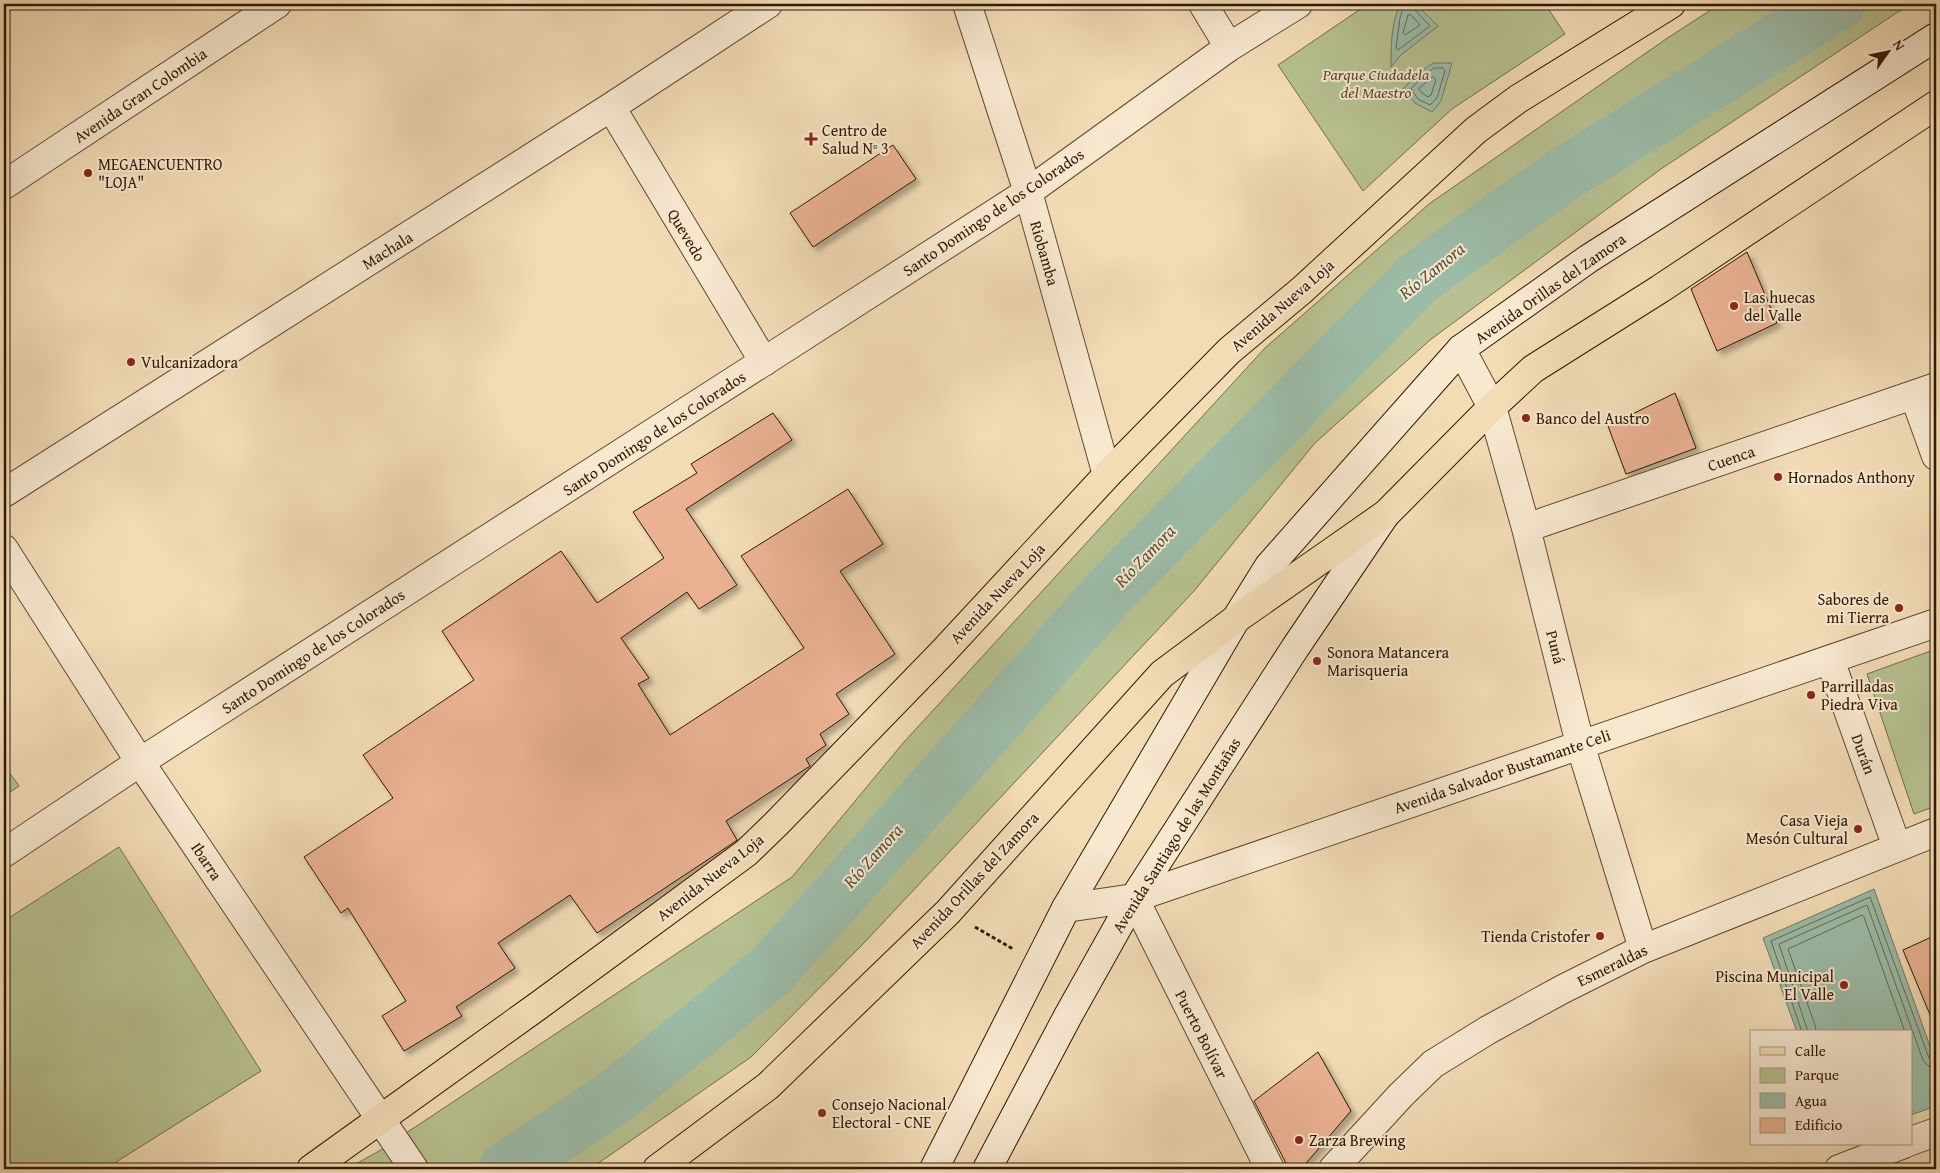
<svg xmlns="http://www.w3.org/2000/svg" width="1940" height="1173" font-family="'Gentium Book Plus',serif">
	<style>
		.green { fill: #b7c191; stroke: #736d48 }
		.water { fill: #9cbca8; stroke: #707b65 }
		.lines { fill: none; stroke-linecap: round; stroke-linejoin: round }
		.shore { stroke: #666a54; stroke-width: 1 }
		.river { stroke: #9cbca8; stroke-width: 55 }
		.building { fill: #eab293; stroke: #2f1900; filter: url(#shadow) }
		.minor-casing { stroke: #604a2e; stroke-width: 30 }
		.tertiary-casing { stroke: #604a2e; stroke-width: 30 }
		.secondary-casing { stroke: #2f1900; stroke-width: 30 }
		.primary-casing { stroke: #2f1900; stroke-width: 30 }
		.path { stroke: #2f1900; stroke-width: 3; stroke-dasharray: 4 2.5; stroke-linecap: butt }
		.minor { stroke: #f7e8d0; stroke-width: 28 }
		.tertiary { stroke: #f7e8d0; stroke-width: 28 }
		.secondary { stroke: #f7e8d0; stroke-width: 28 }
		.primary { stroke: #f2dcb6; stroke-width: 28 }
		.poi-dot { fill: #8f2418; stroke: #f7e8d0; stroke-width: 2 }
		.labels { text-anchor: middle; stroke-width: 4; stroke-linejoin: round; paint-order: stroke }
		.park-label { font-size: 16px; font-style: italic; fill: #584b2c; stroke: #f7e8d0 }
		.street-label { font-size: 16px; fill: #2f1900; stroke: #f7e8d0 }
		.poi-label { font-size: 16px; fill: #2f1900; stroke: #f7e8d0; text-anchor: start }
		.water-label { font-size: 18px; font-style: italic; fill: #55523b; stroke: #f7e8d0 }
	</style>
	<defs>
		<filter id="shadow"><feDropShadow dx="4.5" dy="4.5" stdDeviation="2.5" flood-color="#0004"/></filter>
	</defs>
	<rect width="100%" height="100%" fill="#f2dcb6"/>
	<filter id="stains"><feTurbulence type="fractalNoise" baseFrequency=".004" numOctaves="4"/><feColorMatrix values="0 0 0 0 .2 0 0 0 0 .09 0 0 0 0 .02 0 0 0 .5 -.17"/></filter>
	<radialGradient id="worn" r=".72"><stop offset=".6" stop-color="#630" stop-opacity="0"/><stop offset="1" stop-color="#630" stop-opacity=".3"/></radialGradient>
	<path class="green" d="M1368 4H1545L1565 34 1452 109 1363 191 1278 65Z
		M1720 4H1910L1661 169 1430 340 1315 443 1194 591 863 944 751 1057 590 1169H347L379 1151 792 877 904 742 1265 348 1429 204 1666 39Z
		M1936 649V806L1914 814 1867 674Z
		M4 765 19 786 4 796Z
		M119 847 261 1071 105 1169H4V921Z"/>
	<path class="water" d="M1400 4H1416L1438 26 1401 55 1391 67C1391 45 1391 25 1400 4Z
		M1433 63H1452L1441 101 1432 112 1415 103 1403 89 1416 75Z
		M1874 889 1936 1063V1106L1911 1115V1032H1797L1763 938Z"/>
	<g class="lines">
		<path class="shore" d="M1404 4 1400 18 1396 48 1398 50 1430 26 1414 9 1413 4
			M1411 15 1420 25 1405 35 1403 33 1408 15Z
			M1434 68H1443L1445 71 1437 98 1430 105 1418 99 1411 89 1420 79Z
			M1433 77 1436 80 1431 95 1428 97 1422 93 1419 89Z
			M1802 1032 1771 941 1870 897 1929 1058 1932 1061 1936 1062
			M1808 1032 1779 944 1867 905 1923 1060 1928 1066 1936 1068
			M1816 1032 1815 1025 1788 949 1862 915 1864 917 1905 1032"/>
		<path class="river" d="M506 1169 611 1100 771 971 1113 588 1418 278 1563 175 1837 4"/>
	</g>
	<path class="building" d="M893 145 916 179 813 247 790 213Z
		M1747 252 1777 323 1717 351 1691 289Z
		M1675 393 1696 448 1626 474 1608 426Z
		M773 413 792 440 686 509 737 585 699 609 687 592 621 638 649 678 638 684 670 735 804 648 741 556 848 489 883 544 840 571 895 654 836 694 849 714 820 734 826 745 806 759 810 766 726 821 737 840 736 841 597 933 570 895 498 943 515 968 456 1007 462 1016 404 1051 382 1016 406 1001 348 908 341 913 304 857 393 798 363 755 474 680 442 631 561 551 597 603 664 558 633 512 697 473 691 464Z
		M1936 935V1029L1903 950Z
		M1318 1052 1351 1111 1301 1169H1289L1254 1101Z"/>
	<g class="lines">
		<g class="minor-casing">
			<path id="minor" d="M967 4 1028 192 1107 475
				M1203 4 1229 47
				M611 107 764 362
				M1461 349 1492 407 1526 528 1580 744 1643 949
				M1914 395 1936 456
				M4 493 611 107 768 4
				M1526 528 1936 387
				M4 549 140 762 414 1169
				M1830 660 1897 847
				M4 853 140 762 1028 192 1229 47 1298 4
				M1134 898 1270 1169
				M1066 908 1134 898 1936 623
				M1911 1141 1936 1132
				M1333 1169 1401 1095 1433 1064 1488 1030 1563 989 1643 949 1936 832
				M1839 1169 1904 1144"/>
		</g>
		<g class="tertiary-casing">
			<path id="tertiary" d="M4 185 277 4"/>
		</g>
		<g class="secondary-casing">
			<path id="secondary" d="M934 1169 1066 908 1236 619 1269 566 1461 349 1588 259 1936 37
				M987 1169 1069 1014 1134 898 1295 648 1385 515"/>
		</g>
		<g class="primary-casing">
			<path id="primary" d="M311 1169 538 1006 746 853 776 824 943 652 1107 475 1229 351 1302 290 1476 130 1518 99 1671 4
				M657 1169 768 1086 948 912 1162 674 1236 619 1386 514 1492 407 1533 369 1660 289 1936 105"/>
		</g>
		<path class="path" d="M975 927 1013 949"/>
		<use href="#minor" class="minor"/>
		<use href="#tertiary" class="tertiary"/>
		<use href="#secondary" class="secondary"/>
		<use href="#primary" class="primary"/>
	</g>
	<g class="poi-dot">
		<path d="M808.5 131.5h5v5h5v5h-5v5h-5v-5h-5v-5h5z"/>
		<circle cx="88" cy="173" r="5"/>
		<circle cx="1734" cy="306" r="5"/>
		<circle cx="131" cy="362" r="5"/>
		<circle cx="1526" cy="418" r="5"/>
		<circle cx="1778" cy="477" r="5"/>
		<circle cx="1899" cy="608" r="5"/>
		<circle cx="1317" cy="661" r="5"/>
		<circle cx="1811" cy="695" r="5"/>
		<circle cx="1858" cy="829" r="5"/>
		<circle cx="1600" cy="936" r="5"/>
		<circle cx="1844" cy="985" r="5"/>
		<circle cx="822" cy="1113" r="5"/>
		<circle cx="1299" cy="1140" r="5"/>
	</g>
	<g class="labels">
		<g class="park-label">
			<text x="1376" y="80">Parque Ciudadela<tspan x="1376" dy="18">del Maestro</tspan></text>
		</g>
		<g class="street-label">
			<text transform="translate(140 95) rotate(-34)" y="6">Avenida Gran Colombia</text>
			<text transform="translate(993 212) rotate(-34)" y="6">Santo Domingo de los Colorados</text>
			<text transform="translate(687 235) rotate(59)" y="6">Quevedo</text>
			<text transform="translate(387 250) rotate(-32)" y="6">Machala</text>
			<text transform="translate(1045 253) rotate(74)" y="6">Riobamba</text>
			<text transform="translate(1550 288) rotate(-35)" y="6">Avenida Orillas del Zamora</text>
			<text transform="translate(1282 305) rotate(-41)" y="6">Avenida Nueva Loja</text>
			<text transform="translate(654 433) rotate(-33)" y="6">Santo Domingo de los Colorados</text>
			<text transform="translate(1731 458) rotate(-19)" y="6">Cuenca</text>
			<text transform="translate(997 593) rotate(-47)" y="6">Avenida Nueva Loja</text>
			<text transform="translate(1556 647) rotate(76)" y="6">Puná</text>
			<text transform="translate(313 651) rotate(-33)" y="6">Santo Domingo de los Colorados</text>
			<text transform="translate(1864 754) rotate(70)" y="6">Durán</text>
			<text transform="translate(1502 771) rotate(-19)" y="6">Avenida Salvador Bustamante Celi</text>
			<text transform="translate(1176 835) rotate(-58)" y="6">Avenida Santiago de las Montañas</text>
			<text transform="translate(207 861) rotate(56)" y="6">Ibarra</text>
			<text transform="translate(710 877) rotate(-38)" y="6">Avenida Nueva Loja</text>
			<text transform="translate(974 880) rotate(-47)" y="6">Avenida Orillas del Zamora</text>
			<text transform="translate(1612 965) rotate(-26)" y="6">Esmeraldas</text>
			<text transform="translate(1202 1034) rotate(63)" y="6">Puerto Bolívar</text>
		</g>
		<g class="poi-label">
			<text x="822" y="136">Centro de<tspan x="822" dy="18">Salud Nº 3</tspan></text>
			<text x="98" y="170">MEGAENCUENTRO<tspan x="98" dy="18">"LOJA"</tspan></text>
			<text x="1744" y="303">Las huecas<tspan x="1744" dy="18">del Valle</tspan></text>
			<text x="141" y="368">Vulcanizadora</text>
			<text x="1536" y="424">Banco del Austro</text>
			<text x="1788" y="483">Hornados Anthony</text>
			<text x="1889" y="605" text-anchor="end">Sabores de<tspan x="1889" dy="18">mi Tierra</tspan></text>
			<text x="1327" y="658">Sonora Matancera<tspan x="1327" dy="18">Marisqueria</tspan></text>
			<text x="1821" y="692">Parrilladas<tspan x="1821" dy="18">Piedra Viva</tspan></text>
			<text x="1848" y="826" text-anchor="end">Casa Vieja<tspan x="1848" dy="18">Mesón Cultural</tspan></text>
			<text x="1590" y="942" text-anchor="end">Tienda Cristofer</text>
			<text x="1834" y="982" text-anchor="end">Piscina Municipal<tspan x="1834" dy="18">El Valle</tspan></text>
			<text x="832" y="1110">Consejo Nacional<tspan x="832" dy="18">Electoral - CNE</tspan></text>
			<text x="1309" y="1146">Zarza Brewing</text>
		</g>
		<g class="water-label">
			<text transform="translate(1432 271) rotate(-39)" y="6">Río Zamora</text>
			<text transform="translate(1145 556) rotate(-46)" y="6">Río Zamora</text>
			<text transform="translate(873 856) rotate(-48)" y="6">Río Zamora</text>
		</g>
	</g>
	<rect width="1940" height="1173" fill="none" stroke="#f2dcb6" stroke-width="20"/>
	<rect x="5" y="5" width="1930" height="1163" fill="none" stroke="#2f1900" stroke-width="2.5"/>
	<rect x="10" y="10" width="1920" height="1153" fill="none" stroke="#2f1900"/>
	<rect x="1750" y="1030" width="162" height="115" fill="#f7e8d0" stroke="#a7957d"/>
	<rect x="1760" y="1047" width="25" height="8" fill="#f2dcb6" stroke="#a7957d"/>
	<text x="1795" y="1056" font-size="15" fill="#2f1900">Calle</text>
	<rect x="1760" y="1068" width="25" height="15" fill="#b7c191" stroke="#a7957d"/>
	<text x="1795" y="1080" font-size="15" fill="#2f1900">Parque</text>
	<rect x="1760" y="1093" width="25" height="15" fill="#9cbca8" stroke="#a7957d"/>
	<text x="1795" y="1106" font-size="15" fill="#2f1900">Agua</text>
	<rect x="1760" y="1118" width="25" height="15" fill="#eab293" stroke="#a7957d"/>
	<text x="1795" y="1130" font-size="15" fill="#2f1900">Edificio</text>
	<g transform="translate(1888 52) rotate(57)" stroke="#f7e8d0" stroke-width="4" paint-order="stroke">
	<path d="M0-4L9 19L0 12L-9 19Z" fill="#2f1900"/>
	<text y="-8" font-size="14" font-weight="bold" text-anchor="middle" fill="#2f1900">N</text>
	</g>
	<rect width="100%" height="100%" filter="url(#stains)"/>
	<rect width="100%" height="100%" fill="url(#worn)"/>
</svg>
